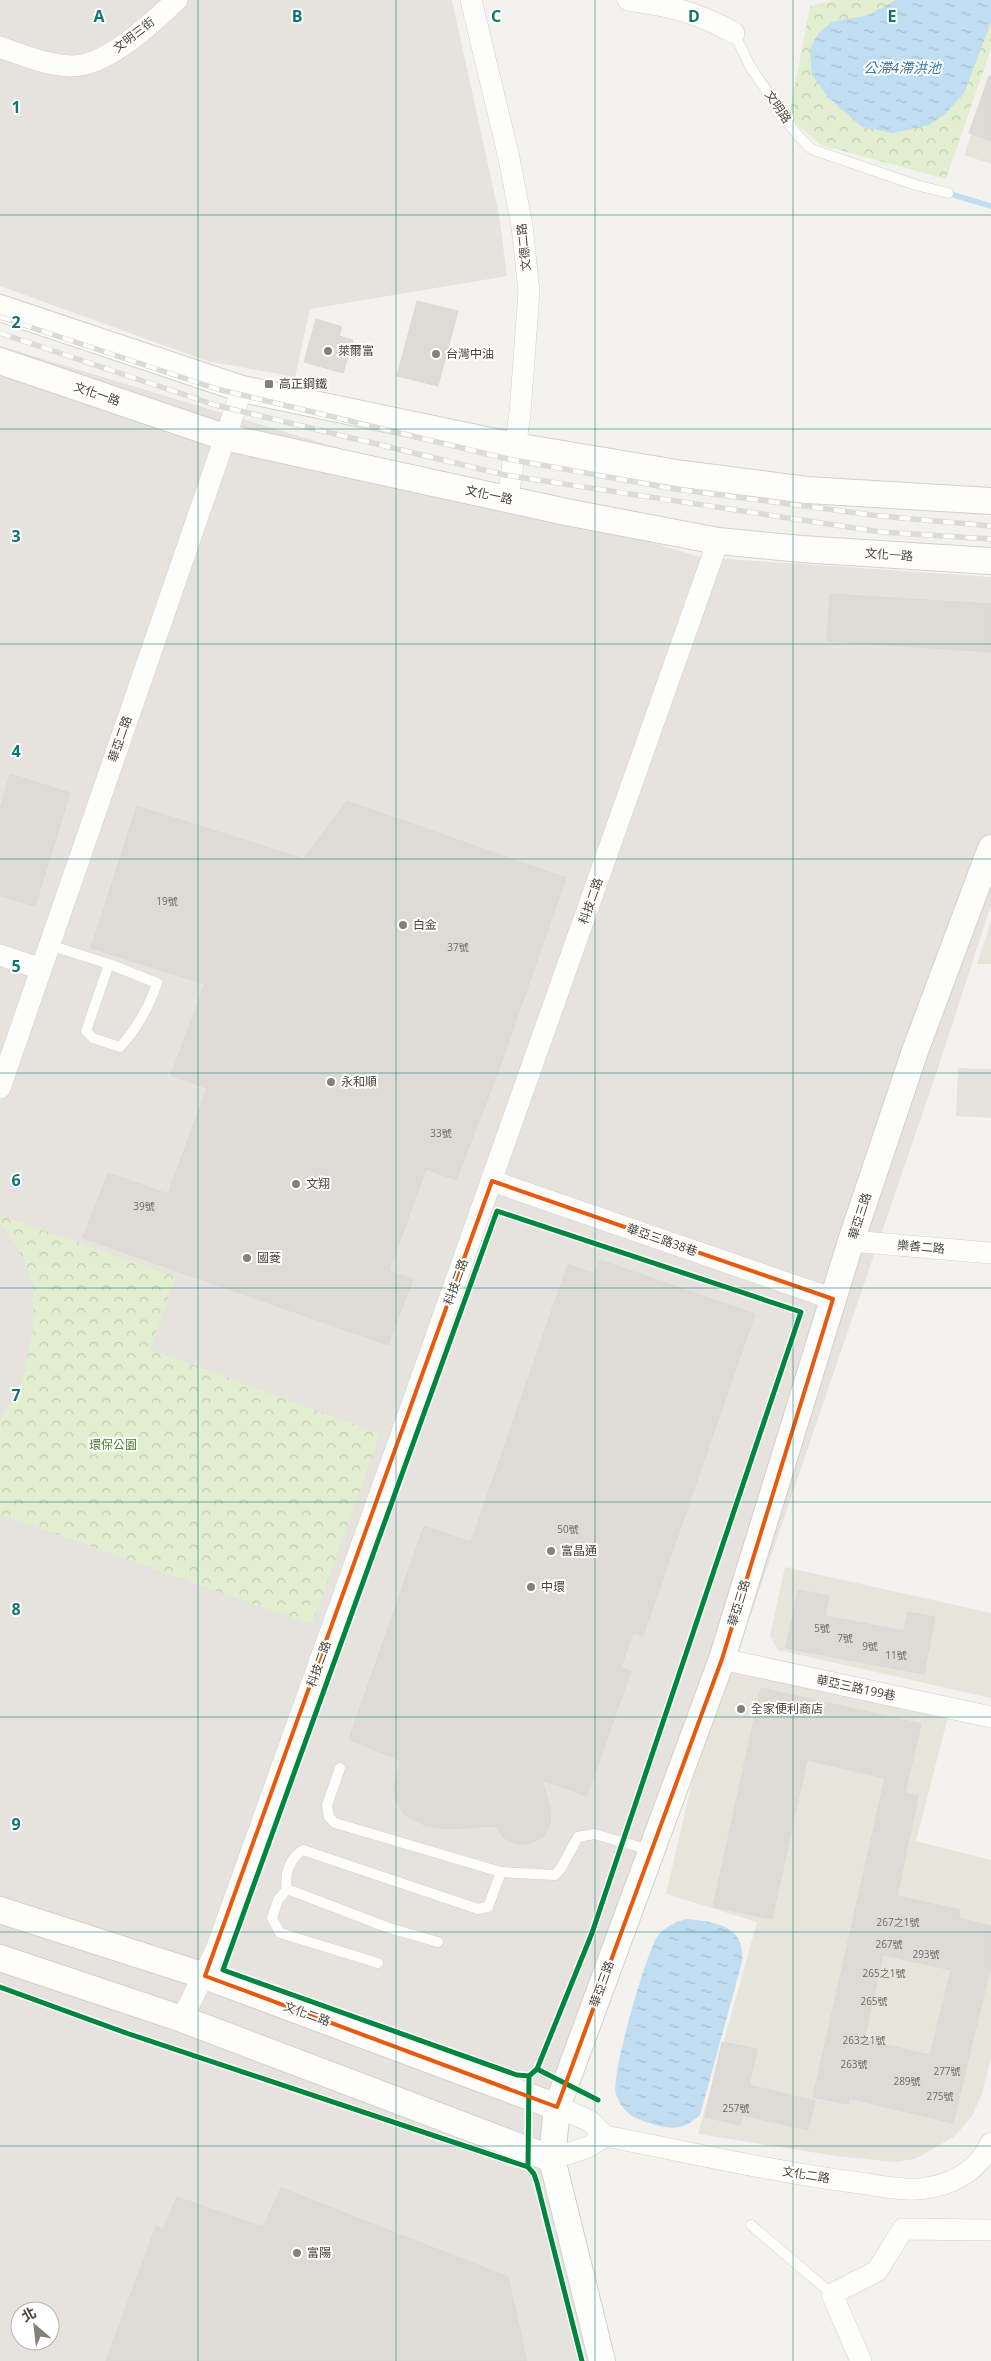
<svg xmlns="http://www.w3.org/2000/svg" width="991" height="2361" font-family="'Open Sans','Noto Sans TC',sans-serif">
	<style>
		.residential { fill: #e7e4dc }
		.industrial { fill: #e6e2de; fill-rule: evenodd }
		.park { fill: url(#park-crowns) }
		.parking { fill: #e6e3df }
		.water { fill: url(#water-ripples) }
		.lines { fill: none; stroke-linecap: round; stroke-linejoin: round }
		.stream { stroke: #c0ddf1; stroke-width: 5.5 }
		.building { fill: #dedbd6; stroke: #dcd9d4; fill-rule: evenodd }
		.service-casing { stroke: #d2d0cb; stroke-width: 11 }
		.minor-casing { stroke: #d2d0cb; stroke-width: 22 }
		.tertiary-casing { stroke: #d2d0cb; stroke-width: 28 }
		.service { stroke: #fdfdfc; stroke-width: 10 }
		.minor { stroke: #fdfdfc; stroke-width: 21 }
		.tertiary { stroke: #fdfdfc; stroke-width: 26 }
		.rail-casing { stroke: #dbdbda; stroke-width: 5.5 }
		.rail { stroke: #fff; stroke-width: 4; stroke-dasharray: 11; stroke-linecap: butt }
		.cycleway-casing { stroke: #fff; stroke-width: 8 }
		.cycleway { stroke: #00873e; stroke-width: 5 }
		.marked { fill: none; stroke: #e8590c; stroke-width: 4; stroke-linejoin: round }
		.grid { fill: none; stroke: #0f766e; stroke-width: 1; stroke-opacity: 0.55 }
		.poi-dot { fill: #868178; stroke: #fff; stroke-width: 2 }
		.labels { text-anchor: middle; stroke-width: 4; stroke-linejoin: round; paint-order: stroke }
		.number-label { font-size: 10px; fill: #706a61 }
		.street-label { font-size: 12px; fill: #4b4439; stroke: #fff }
		.poi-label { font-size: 12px; fill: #4b4439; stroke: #fff; text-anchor: start }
		.park-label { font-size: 12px; fill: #4a7f2a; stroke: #fff }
		.water-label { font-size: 14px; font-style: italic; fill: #2e7ab2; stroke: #fff }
		.grid-label { font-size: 16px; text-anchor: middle; font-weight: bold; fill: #0f766e; stroke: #fff; stroke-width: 4; stroke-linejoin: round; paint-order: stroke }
	</style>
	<defs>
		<pattern id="park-crowns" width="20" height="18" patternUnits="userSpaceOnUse" patternTransform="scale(1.25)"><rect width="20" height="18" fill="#e1eecf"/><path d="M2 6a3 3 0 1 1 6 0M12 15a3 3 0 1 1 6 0" fill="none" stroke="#c3cdb2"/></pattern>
		<pattern id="water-ripples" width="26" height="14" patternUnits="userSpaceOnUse" patternTransform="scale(1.25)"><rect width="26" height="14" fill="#c0ddf1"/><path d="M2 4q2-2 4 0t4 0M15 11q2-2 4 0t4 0" fill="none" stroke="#a6bfcf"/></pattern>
	</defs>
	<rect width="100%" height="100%" fill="#f4f2ee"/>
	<path class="residential" d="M991 80V164L964 155Z
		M991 922V964H977Z
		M785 1567 991 1613V1698L778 1650 770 1636Z
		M719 1666 948 1717 916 1841 991 1860V2058L982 2094 972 2116 955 2136 915 2159 895 2162 836 2156 698 2134 757 1922 666 1894Z"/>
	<path class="industrial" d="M0 0H452L499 215 507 276 310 309 295 377 207 361 0 286Z
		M0 346 700 557 991 577V905L938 1068 748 1623 554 2153 611 2361H0ZM20 2311H50V2341H20Z"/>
	<path class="park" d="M835 0H991V49L946 179 821 145 789 117 810 6Z
		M0 1215 176 1277 150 1349 380 1434 312 1625 0 1514V1420L23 1379 33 1330V1283L17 1246 0 1223Z"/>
	<path class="parking" d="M0 412 181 472 128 631 0 594Z
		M299 494 384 520 340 659 391 677 406 641 459 654 501 535 686 566 569 873 340 790 326 817 303 808 284 859 131 803 184 618 255 633Z
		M0 668 103 702 74 786 0 760Z
		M0 962 20 968 0 1023Z
		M83 962 179 995 119 1070 50 1039Z
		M958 1068 991 1069V1118L956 1116Z"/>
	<path class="water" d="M896 0H991V22L964 93 945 114 929 125 893 133 862 127 829 98 812 75 810 49 818 34 832 22 869 15Z
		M686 1919C715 1922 746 1925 742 1962L700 2115C685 2129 675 2130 656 2125 637 2120 622 2114 616 2094 610 2077 646 1954 657 1937 664 1927 674 1923 686 1919Z"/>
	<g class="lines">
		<path class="stream" d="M954 195 991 206"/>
	</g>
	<path class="building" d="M989 76H991V141L969 133Z
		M417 301 458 311 438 386 397 376Z
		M316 319 342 327 339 336 353 340 343 373 304 362Z
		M830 594 991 604V652L827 641Z
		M10 774 70 793 35 906 0 896V809Z
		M347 801 566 878 497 1075 456 1180 426 1169 389 1271 413 1279 388 1345 83 1238 108 1173 168 1194 207 1088 171 1075 205 984 91 948 137 806 304 859Z
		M600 1260 755 1314 643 1636 633 1633 621 1667 631 1671 587 1796 542 1780 551 1811 550 1824 544 1836 529 1844H516L503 1837 495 1826 448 1829 424 1825 405 1815 396 1801 393 1787 401 1761 349 1739 424 1526 471 1542 568 1264 595 1274Z
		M798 1590 829 1596 825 1616 904 1631 908 1612 935 1617 924 1674 786 1648Z
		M761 1688 921 1724 905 1793 918 1796 897 1896 960 1910 959 1918 991 1926V1965L953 2123 849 2098 848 2104 813 2097 885 1778 807 1760 772 1919 713 1907ZM883 1955 951 1970 930 2055 864 2040Z
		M722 2042 757 2049 749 2085 815 2101 808 2130 742 2115 740 2125 705 2117Z
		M281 2188 508 2277 527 2361H106L156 2226 163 2230 177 2197 263 2227Z"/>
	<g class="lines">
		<g class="service-casing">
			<path id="service" d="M734 33 751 68 795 132 811 149 916 185 948 193
				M49 945 109 964 157 983C150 1005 136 1030 120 1047L93 1038 86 1031 109 964
				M340 1768 327 1805 329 1817 335 1823 501 1872 555 1875 561 1868 578 1837 594 1834 650 1850
				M287 1889 278 1900 272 1918 280 1933 378 1963
				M438 1942 389 1928 287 1889C284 1874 290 1858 303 1850L478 1909 488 1907 501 1872
				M751 2225 832 2294"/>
		</g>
		<g class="minor-casing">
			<path id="minor" d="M471 0 509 158 522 226 529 292 520 413 508 499
				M628 0C670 6 697 12 734 33
				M0 47C22 55 46 65 71 66 107 67 151 23 177 0
				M0 955 41 969
				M0 1088 242 389
				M492 1181 833 1299
				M851 1241 991 1253
				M722 1659 991 1717
				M182 2019 216 1950 411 1407 718 541
				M557 2107 590 2121 605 2136C688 2152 770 2171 853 2182 878 2185 907 2193 932 2187 958 2182 980 2167 991 2143
				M552 2159 588 2147 605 2136
				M861 2361 832 2294 877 2271 903 2229 991 2230"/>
		</g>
		<g class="tertiary-casing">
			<path id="tertiary" d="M0 308 242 389 515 446 683 474 807 490 991 501
				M0 361 224 437 566 512 718 541 801 549 991 561
				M0 1910 205 1976 557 2107
				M0 1958 182 2019 552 2159
				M602 2361 552 2159 557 2107 722 1659 851 1241 915 1051 991 848"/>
		</g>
		<use href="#service" class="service"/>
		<use href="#minor" class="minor"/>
		<use href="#tertiary" class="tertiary"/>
		<g class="rail-casing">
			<path id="rail" d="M0 317 217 389 508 459 675 489 880 516 991 526
				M0 333 215 405 505 475 881 532 991 539"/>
		</g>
		<use href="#rail" class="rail"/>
		<g class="cycleway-casing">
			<path id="cycleway" d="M497 1211 801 1312 592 1933 537 2069 529 2076 517 2075 223 1970Z
				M0 1987 129 2034 528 2167 534 2174 537 2183 582 2361
				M537 2069 598 2100
				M528 2167 529 2076"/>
		</g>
		<use href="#cycleway" class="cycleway"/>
	</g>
	<path class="marked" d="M492 1181 833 1299 722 1659 557 2107 205 1976Z"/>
	<path class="grid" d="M198 0V2361M396 0V2361M595 0V2361M793 0V2361M0 215H991M0 429H991M0 644H991M0 859H991M0 1073H991M0 1288H991M0 1502H991M0 1717H991M0 1932H991M0 2146H991"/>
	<g class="poi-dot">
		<circle cx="328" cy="351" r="5"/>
		<circle cx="436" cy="354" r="5"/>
		<rect x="264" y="379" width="10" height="10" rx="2.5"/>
		<circle cx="403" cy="925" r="5"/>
		<circle cx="331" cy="1082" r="5"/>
		<circle cx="296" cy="1184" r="5"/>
		<circle cx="247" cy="1258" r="5"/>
		<circle cx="551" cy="1551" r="5"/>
		<circle cx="531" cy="1587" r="5"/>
		<circle cx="741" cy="1709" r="5"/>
		<circle cx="297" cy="2253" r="5"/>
	</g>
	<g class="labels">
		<g class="number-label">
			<text x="167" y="905">19號</text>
			<text x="458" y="951">37號</text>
			<text x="441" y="1137">33號</text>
			<text x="144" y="1210">39號</text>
			<text x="568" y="1533">50號</text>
			<text x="822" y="1632">5號</text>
			<text x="845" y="1642">7號</text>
			<text x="870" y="1650">9號</text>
			<text x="896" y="1659">11號</text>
			<text x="898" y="1926">267之1號</text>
			<text x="889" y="1948">267號</text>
			<text x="926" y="1958">293號</text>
			<text x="884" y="1977">265之1號</text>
			<text x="874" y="2005">265號</text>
			<text x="864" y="2044">263之1號</text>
			<text x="854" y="2068">263號</text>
			<text x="947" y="2075">277號</text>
			<text x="907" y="2085">289號</text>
			<text x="940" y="2100">275號</text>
			<text x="736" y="2112">257號</text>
		</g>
		<g class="street-label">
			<text transform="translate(134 35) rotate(-38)" y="4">文明三街</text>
			<text transform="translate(778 107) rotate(56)" y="4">文明路</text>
			<text transform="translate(524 247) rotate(-96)" y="4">文德二路</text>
			<text transform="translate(97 394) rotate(19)" y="4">文化一路</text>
			<text transform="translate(489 495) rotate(12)" y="4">文化一路</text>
			<text transform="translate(889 555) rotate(4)" y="4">文化一路</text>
			<text transform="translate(120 739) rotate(-71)" y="4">華亞二路</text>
			<text transform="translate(591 901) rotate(-70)" y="4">科技二路</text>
			<text transform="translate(860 1216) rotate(-72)" y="4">華亞三路</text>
			<text transform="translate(662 1240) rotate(19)" y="4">華亞三路38巷</text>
			<text transform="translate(921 1247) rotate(5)" y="4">樂善二路</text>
			<text transform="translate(456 1282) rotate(-70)" y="4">科技二路</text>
			<text transform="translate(739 1603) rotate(-73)" y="4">華亞三路</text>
			<text transform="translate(319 1664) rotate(-70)" y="4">科技二路</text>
			<text transform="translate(856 1688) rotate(12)" y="4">華亞三路199巷</text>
			<text transform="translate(602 1984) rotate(-70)" y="4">華亞三路</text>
			<text transform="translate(307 2014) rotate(20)" y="4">文化二路</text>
			<text transform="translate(806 2175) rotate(9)" y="4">文化二路</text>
		</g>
		<g class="poi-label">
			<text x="338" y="355">萊爾富</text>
			<text x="446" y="358">台灣中油</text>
			<text x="279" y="388">高正鋼鐵</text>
			<text x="413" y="929">白金</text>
			<text x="341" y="1086">永和順</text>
			<text x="306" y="1188">文翔</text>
			<text x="257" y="1262">國菱</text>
			<text x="561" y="1555">富晶通</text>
			<text x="541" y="1591">中環</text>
			<text x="751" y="1713">全家便利商店</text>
			<text x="307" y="2257">富陽</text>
		</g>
		<g class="park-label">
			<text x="113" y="1449">環保公園</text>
		</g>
		<g class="water-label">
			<text x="902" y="73">公滯4滯洪池</text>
		</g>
	</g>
	<g class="grid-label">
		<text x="99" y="22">A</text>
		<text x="297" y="22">B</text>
		<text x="496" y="22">C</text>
		<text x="694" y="22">D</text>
		<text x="892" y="22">E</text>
		<text x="16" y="113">1</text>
		<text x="16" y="328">2</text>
		<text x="16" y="542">3</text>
		<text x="16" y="757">4</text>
		<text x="16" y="972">5</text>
		<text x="16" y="1186">6</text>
		<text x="16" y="1401">7</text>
		<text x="16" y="1615">8</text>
		<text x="16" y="1830">9</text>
	</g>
	<g transform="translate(35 2326) rotate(332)"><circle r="24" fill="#ffffff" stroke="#b7b4b0"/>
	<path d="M0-4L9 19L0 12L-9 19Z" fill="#868178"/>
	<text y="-8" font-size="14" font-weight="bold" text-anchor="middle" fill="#4b4439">北</text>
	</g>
</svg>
